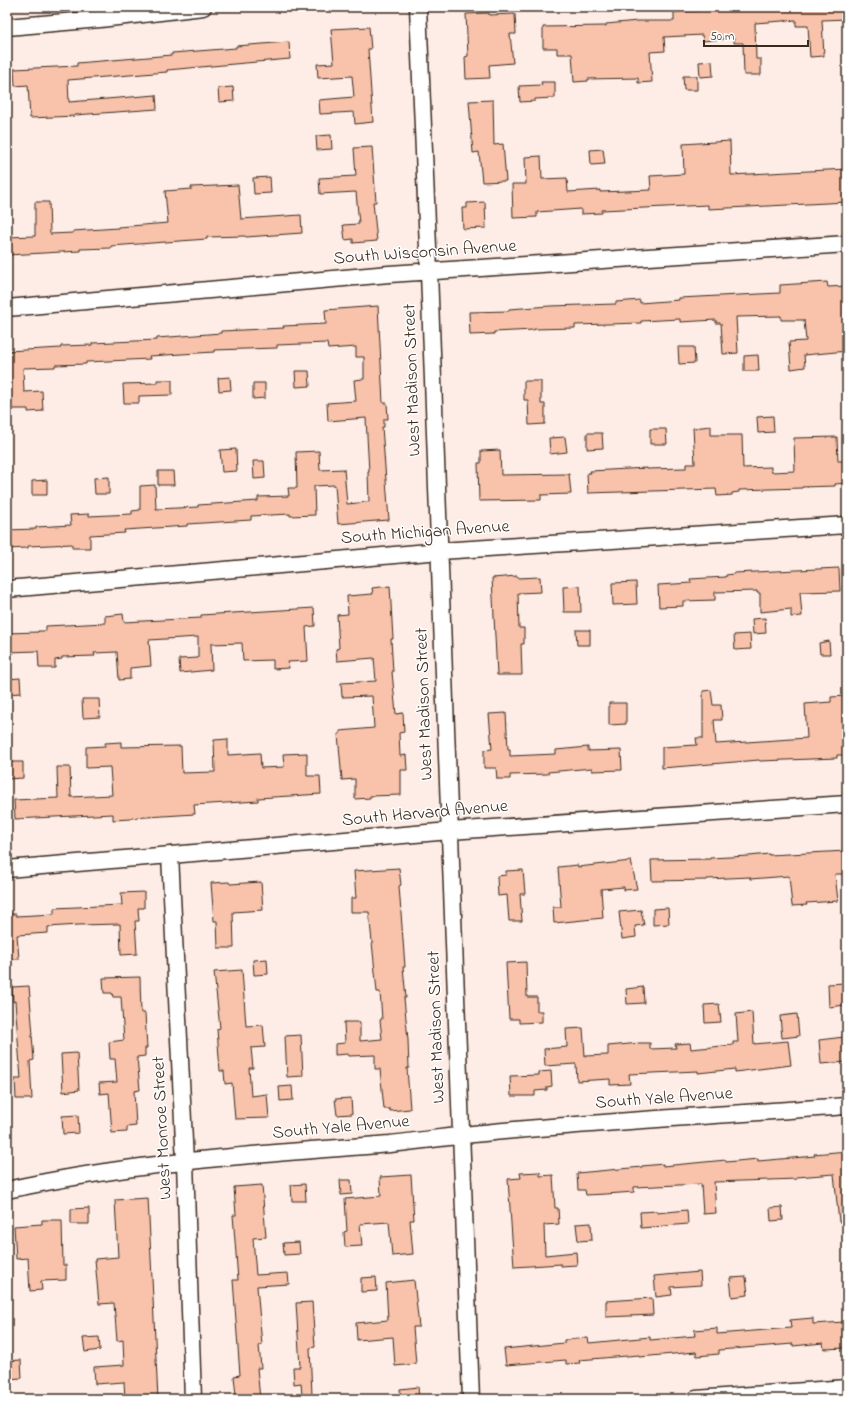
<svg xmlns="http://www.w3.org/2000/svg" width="854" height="1406" font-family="'Indie Flower',sans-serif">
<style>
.building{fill:#f8c2ab;stroke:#3b2a1e}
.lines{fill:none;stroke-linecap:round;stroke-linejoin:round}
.minor-casing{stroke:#3b2a1e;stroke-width:19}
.minor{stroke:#fff;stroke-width:16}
.labels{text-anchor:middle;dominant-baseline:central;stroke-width:3;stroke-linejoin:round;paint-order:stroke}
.street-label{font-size:18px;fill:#3b2a1e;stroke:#fff}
</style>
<rect width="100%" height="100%" fill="#fdede6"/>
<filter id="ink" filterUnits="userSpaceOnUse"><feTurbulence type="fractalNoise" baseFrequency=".025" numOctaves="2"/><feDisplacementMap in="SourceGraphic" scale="8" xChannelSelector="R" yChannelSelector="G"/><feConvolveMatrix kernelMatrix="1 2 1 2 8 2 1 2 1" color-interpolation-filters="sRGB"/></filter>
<g filter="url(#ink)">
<path class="building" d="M711,7H847V19L822,20L824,56L810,57L808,26H796V20L755,23L756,59H761V75H744L743,43H734V38L703,41L702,35L664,37L665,51L650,52L652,82L638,83V78L588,79V81L574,82L572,54H557V48H543V27L606,26V24L638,21H674V12L700,11V8Z
M489,13V15L515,14L516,34H510L513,63L489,65L490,78L466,79L465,57L468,56L466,14Z
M369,27L371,49H368L373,122L355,124L354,112L320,114L319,100L354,97L352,76L318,78L317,64L334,63L331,29Z
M289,42L290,59L167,70V72L68,80L69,102L156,95L157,109L75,115V116L30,118L28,85L15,86L14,69L77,66V63L172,55V53L236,48V46Z
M712,61L713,76L700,77L699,62Z
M683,76H697V90H684Z
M541,82H555V98L535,99V101L520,102L519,86L542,85Z
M233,87L234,101L219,102L218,88Z
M493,100L494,145L503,144L506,181L482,182L479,152L473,153L469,101Z
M331,135L332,149L317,150L316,136Z
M730,141L731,175L847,169V202L708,209V205L602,210V213L581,214V209L537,212V217L513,218L512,184H526L525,157L541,156L542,179L567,178L568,192L600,190V192L651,190L650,176L684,174L683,144Z
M372,147L376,202H373L377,241L353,243V239L345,240L343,225L359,224L356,192L320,194L319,178L356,176L354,148Z
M603,149L605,164L591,165L590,150Z
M270,177L271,193L254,194L253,178Z
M238,185L241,219L301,215L302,233L246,237L245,236L207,237V239L111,246V248L80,249V251L7,255V237L35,236V202H49L50,234L73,233V231L118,228V227L168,223L165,191L192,189L191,187Z
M485,202L486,228L463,229L462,208H467V203Z
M827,282L828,287L847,286V351L804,355L805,367L791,369L789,342L806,341L804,320H781V316L736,317L738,353L723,354L721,323H716V320L680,322V319L641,321V323L575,325V328L534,329V330L494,332V334L470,335L469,312L509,311V309L550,306L616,304V302L640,300V303L679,300V298L780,293V285Z
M378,306L383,403H387L388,419H384V427H382L389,520L338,524L335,485L314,486L315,515L290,516V514L251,516V520L187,524V526L124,530L125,533L90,535V548H72V544L28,546V548L7,549V530L36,529V527L71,525L70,515L89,514V516L132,514V511L140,510V486L155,485L156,509L198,507V505L258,501V497L289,496L288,488H297L296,452L319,451L320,470L344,469L347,504L369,502L368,472H369L366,418L328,421L327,403L356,401L354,380L364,379V357H356V347L328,349L327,343L277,345V348L214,350V352L149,356L150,359L86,362V364L55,365V367L23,368L24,392L42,391L43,411L28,412V409H7V351L61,348V346L92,345V343L157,340V338L221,333V331L284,328L283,326L326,324L325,310Z
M678,347H694L695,363L679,364Z
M758,355L759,371H744V356Z
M295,371H309L310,386L296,387Z
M230,377L231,390L219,391L218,378Z
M157,380H172V395L139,396V403H124L123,384L157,383Z
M524,381H541V404H545V424L529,425L528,400H524Z
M253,383H265V398L253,399Z
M773,416L774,432L758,433L757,417Z
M711,426V435H742L743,468L771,467V472L795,471L794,438L837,437L838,461H847V483L835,484V486L802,487V488L739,490V492L732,493V495L717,496L716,489L588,493L587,473H591L590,471L647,468V469L686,468V464H695L693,428Z
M650,429H666L667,444H650Z
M587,433H602L603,448L587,449Z
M565,437L567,452L550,454L549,438Z
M236,449L237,471L222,472L220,450Z
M500,450L501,475L569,474L571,494L541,495V500L479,501L478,463H481V451Z
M253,461H264L265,478L254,479Z
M158,471H173L174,485H158Z
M109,477V494H95L94,478Z
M47,480V495H32V481Z
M839,568L840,591L800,592L802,616L791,617V609L760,612V593H757V591L715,592V600L683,601V606L659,607L658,585L691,583L690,579L726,577V575L734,574V573Z
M517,576V578L540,577L541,592L518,593L519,628H524V644H521L522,675H497L492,578Z
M636,582L637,604L613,605L612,583Z
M390,586L393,639H391L393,672H392L396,714L403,713L404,732L399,733L400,756L406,755L407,770H401V795L370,796V798L355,799V779L342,780L338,734H340V731L374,728L372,696L342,697L341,683L376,681L374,658L337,661L336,649L339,648L337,615L348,614L347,596L373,594L372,588Z
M580,586L581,612H564L563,587Z
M314,608L315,626L306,627L308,661L288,662L289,668L273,669V660L243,661L242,643L211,644L212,670L180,673L179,659L198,658V637L149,640L151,666L130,668V679L119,680L117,652L94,653L95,656L62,657V659L55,660V668H39L38,651L7,652V633L38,632V631H46V626L105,623V616L123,614L124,622L201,618V615Z
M765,618L766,633L753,634L752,619Z
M576,630H590V645H577Z
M750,634L751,649L735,650L734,635Z
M829,641L830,654H820L819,643Z
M20,678L21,693L7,694V679Z
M711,690L713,705H721L722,720H714L716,744L807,738L805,704L831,702V697L846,696V713H844L846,755H837V758L760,761L759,760L662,768V747L697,745L696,738H703V691Z
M82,699H99L100,717L83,718Z
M609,703H626V724L609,725Z
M506,713L508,749H510V756L556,754V750L588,747V751L621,750L622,770L592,771V768L548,772V774L510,775V779H497L496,768H484V750L492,749L489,714Z
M228,739V755L260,753L261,768L284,767L283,754L307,753V776H320L321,794L258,798V801L194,805L195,814L131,818V819L113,820V814L15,819L14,800L58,798L57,767H70L71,797L112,795L110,767L86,768V747L105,746V743L121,742V747L181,746L182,773L215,772L214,740Z
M7,762H23V778L8,779Z
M847,851V874H835L838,901L806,903L807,905L792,906L789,876L750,879V877L707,879V880L652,881L651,860L710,859V858L749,856L769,854V855Z
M631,861L637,889L624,890V887L601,889L603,918L554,923L553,907H561L558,867L578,865V867Z
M399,868L401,885L399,886L405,967H403L406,998H404L408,1040L409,1068H407L410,1109L390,1111V1109H384L380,1069H375V1055L349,1056L348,1054L335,1055V1044L345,1043L344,1022H360V1041L382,1039L380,1020L382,1019L380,992H377L369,912H351V898H356L354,871Z
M523,870L525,894H520L522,921H509L507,895L498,896L497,876L506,875V871Z
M229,882L230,884L261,882L263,910L233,912L234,948H218L217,921H214L211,883Z
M144,892V908H138L139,921H135L137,954L121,955L120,924L78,925L48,927V933L17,935L19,959H7V914H16V916L54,914V908L122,905L121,893Z
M668,908L669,924L653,925V909Z
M641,910L644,925L635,926L636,937L622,939L619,912Z
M267,959L268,974L254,975L253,960Z
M526,962L527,997H537V1011H542V1022L519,1023V1019H509L506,963Z
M242,970L246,1026L263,1025L265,1047L251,1048L253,1068H249L251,1096L267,1094L269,1118L235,1119L232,1083L225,1084L224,1071H220L217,1029L220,1028L214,972Z
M140,977L141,1013H145L147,1048H145V1056L137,1057L140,1090L134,1091L136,1126L127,1127V1132L112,1133L109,1093L100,1094L99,1083L117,1082L115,1059H110L109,1042L124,1040L121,997H113L112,993H104L103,978Z
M845,983L846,1005L829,1007L828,984Z
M29,986L33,1035H32L34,1060L30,1061L32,1099H16L15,1079H21L15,1001L13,1002L12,987Z
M643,987L644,1003L627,1004L626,989Z
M719,1004L721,1022L705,1023L704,1005Z
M752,1012L754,1044L788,1041L791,1065L735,1072V1069L698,1073V1071L629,1074L630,1084L610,1085V1079L577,1081L576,1064L545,1066L544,1049L567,1047L566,1029L583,1028L585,1056L608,1055V1046L640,1043H650V1049L676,1048L675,1044L690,1043L691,1049L733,1045V1042H738L736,1014Z
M797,1014L799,1036L782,1038L780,1016Z
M301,1035L303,1076L287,1077L285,1036Z
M844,1037L847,1062L821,1064L819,1040Z
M77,1053L79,1090L63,1092L61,1054Z
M551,1071L552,1086L547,1087V1090L535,1091V1096H511L510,1076L539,1075V1072Z
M292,1086L293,1100L280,1101L279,1087Z
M351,1098L352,1114L337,1115L335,1099Z
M78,1115L79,1133L63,1134L62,1116Z
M847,1151V1222H839L834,1174L797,1177V1179L714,1182L716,1213L703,1214L701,1184L634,1187V1192L606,1194L586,1195L585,1190H578L577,1173L642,1167V1166L663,1164V1166L726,1160V1162L758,1159V1161L815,1156L814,1154Z
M540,1172V1176L553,1175L555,1208H558L559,1224L544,1225L545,1255L576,1252L577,1265L561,1266V1264L514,1267L508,1179L521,1178L520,1173Z
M411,1175L414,1220H410L413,1254L392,1256L389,1222L360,1224L362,1246L345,1247L344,1232L347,1231L345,1199L381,1196L380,1177Z
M340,1180H351L352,1194L341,1195Z
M305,1184L306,1201H292L291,1185Z
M262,1185L266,1237L253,1238L256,1275L288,1273L289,1284L257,1286L262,1345H259L261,1368H257L260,1399H239L238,1396H236L234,1376L240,1375L233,1280H238L233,1215H236L234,1187Z
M148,1198L158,1399H125L124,1382L95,1384L94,1367L124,1365L123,1340L117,1341L114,1303L99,1304L95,1259L118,1257L115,1200Z
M782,1207L783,1220L771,1221L770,1208Z
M89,1208V1224H71V1209Z
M687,1210L688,1224L641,1228L640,1212L657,1211V1213Z
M42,1220H62L63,1265H66V1280L41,1281L42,1290L30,1291L28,1258L16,1259L14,1226L42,1224Z
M591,1223L592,1240L578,1241L576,1224Z
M299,1242L300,1254L284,1255L283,1243Z
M700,1272L701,1285L671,1287L672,1295L656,1297L654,1276Z
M376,1277L377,1291L361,1292V1278Z
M746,1277L748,1295L732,1297L730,1278Z
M414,1280L419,1327H413L416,1364L395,1366L393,1337L357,1340L356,1323L388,1320L386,1283Z
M652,1298L653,1315L606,1317V1301Z
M312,1302L315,1347L310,1348L312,1395L302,1396L301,1383L294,1384L293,1367H300L296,1303Z
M813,1318V1324L844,1322L846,1348L824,1349L823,1343L793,1346V1344L719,1350V1354L697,1356L696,1352L639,1357V1355L579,1360L580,1363L566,1364V1360L506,1365L504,1349L564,1343V1340L588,1338L589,1343L650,1337V1340L695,1336L694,1330L717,1328V1334L791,1328L790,1320Z
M99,1337L100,1350L85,1352L83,1338Z
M21,1360L22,1378L7,1379V1361Z
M418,1387L419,1399H401L400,1389Z"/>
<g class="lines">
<defs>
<path id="minor" d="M418,7L429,272L471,1399
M7,27L100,19L203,7
M7,308L389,274L847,244
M7,589L440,551L847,525
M170,855L185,1162L193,1399
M7,869L450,831L847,804
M7,1190C133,1162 262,1154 390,1144C428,1140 466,1134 504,1131C618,1121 733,1114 847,1106
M696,1399L847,1388"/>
</defs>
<use href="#minor" class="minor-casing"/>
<use href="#minor" class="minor"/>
</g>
</g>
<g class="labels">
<g class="street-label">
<text transform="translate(425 253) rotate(-4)">South Wisconsin Avenue</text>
<text transform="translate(413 380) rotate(-92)">West Madison Street</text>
<text transform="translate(425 533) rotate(-4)">South Michigan Avenue</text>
<text transform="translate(425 704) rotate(-92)">West Madison Street</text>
<text transform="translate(425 814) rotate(-5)">South Harvard Avenue</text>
<text transform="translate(437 1027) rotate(-92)">West Madison Street</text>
<text transform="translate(664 1099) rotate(-4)">South Yale Avenue</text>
<text transform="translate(163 1128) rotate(-93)">West Monroe Street</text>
<text transform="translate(341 1128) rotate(-5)">South Yale Avenue</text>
</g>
</g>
<rect width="854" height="1406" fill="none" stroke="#fff" stroke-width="24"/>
<rect x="12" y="12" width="830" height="1382" fill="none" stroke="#3b2a1e" stroke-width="1.5" filter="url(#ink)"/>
<path d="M704 40v6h104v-6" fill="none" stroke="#3b2a1e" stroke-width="2"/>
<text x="710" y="40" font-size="12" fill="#3b2a1e" stroke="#ffffff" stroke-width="3" paint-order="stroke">50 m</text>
</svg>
